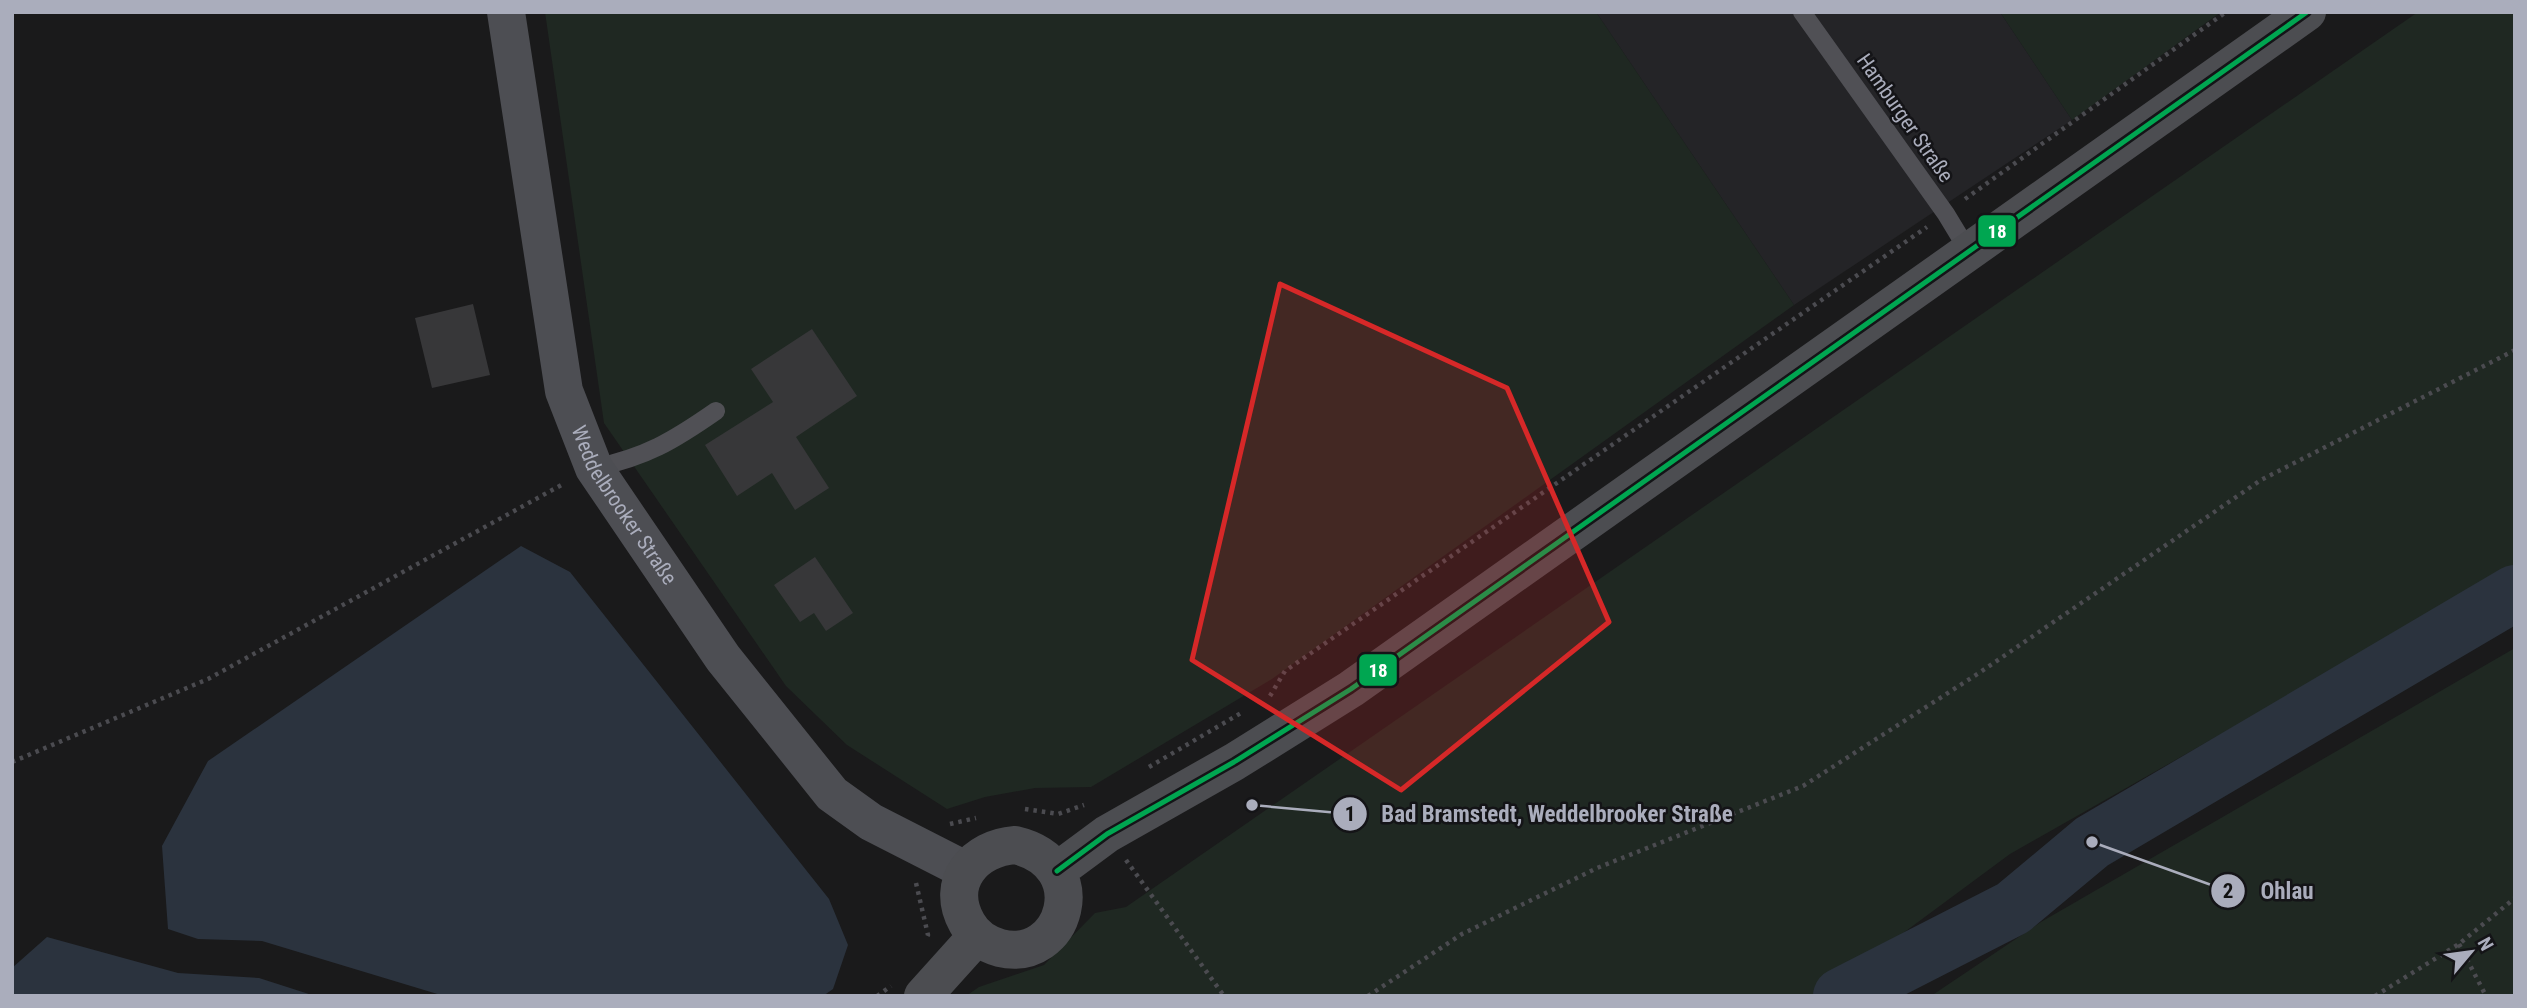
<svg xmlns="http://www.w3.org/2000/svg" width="2527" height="1008" font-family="'Roboto Condensed',sans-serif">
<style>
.built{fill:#242427}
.green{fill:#1f2822}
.water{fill:#2b333e}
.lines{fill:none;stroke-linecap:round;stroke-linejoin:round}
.river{stroke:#2b333e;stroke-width:56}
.building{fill:#373739}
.path{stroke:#4b4b50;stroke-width:4.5;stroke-dasharray:3.5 5;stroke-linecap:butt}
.lane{stroke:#505055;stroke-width:18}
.secondary{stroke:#4d4e53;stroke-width:38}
.primary{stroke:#4c4d51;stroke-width:38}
.bus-1-casing{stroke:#141417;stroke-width:10}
.bus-1{stroke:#00a651;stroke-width:5}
.marked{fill:#d62828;fill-opacity:0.2;stroke:#d62828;stroke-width:5;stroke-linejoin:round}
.labels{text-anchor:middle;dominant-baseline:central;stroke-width:5;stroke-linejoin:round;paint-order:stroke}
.street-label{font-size:21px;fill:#aaadbc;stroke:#141417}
.leader{fill:none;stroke:#aaadbc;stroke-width:2.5}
.callout-dot{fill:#aaadbc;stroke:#141417;stroke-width:2.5}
.mark-label{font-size:21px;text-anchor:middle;font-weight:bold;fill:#111}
.callout-label{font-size:23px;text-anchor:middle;font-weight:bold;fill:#aaadbc;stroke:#141417;stroke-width:5;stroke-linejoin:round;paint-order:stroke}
.line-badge{stroke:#141417;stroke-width:2.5}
.badge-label{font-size:19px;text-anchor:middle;font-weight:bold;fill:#fff}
</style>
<rect width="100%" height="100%" fill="#1a1a1b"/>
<path class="built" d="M1596,12H2000L2072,120L1794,305Z"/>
<path class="green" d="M545,12H1596L1794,305L1272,679L1091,787L1035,788L985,797L947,809L847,745L786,686L604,423Z
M2000,12H2221L2072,120Z
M2418,12H2515V567L2010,854L1818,996H966L979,987L1044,965L1095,913L1126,907Z
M2515,648V996H1931L2041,922Z"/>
<path class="water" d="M521,546L570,572L829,899L848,945L833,989L823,996H444L262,941L198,939L168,929L162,846L208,761Z
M47,937L178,973L259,978L315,996H12V968Z"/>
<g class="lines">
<path class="river" d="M1841,996L2013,908L2092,842L2515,593"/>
</g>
<path class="building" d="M473,304L490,375L432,388L415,318Z
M812,329L857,396L796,437L829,488L795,510L772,473L737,496L705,445L773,402L751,369Z
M815,557L853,613L826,631L814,613L800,622L774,585Z"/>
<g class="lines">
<path class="path" d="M1965,199L2226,12
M1270,696L1285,671L1927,227
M12,762L208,679L565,483
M1149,767L1241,713
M1025,809L1058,814L1084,805
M950,824L976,818
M1126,860L1224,996
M916,883L928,935L926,939
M2459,944L2486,996
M877,996L891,986
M1368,996L1462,934L1597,868L1803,786L1979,673L2261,480L2515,350
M2375,996L2459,944L2515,898"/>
<path class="lane" d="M1802,12L1946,214L1969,252
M594,468C646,457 673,441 716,411"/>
<path class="secondary" id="s1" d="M506,12L564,391L594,468L723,658L832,794L871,822L965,870"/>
<path class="primary" d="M1015,845C1096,864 1065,964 1000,948C986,944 974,936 967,923C944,882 975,848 1015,845Z
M1057,871L1107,834L1234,762L1351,689L2307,12
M923,996L977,936"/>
<defs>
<path id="bus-1" d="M1057,871L1107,834L1234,762L1351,689L2307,12"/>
</defs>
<use href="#bus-1" class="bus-1-casing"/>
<use href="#bus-1" class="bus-1"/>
</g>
<path class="marked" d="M1280,284L1507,388L1609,622L1401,790L1192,660Z"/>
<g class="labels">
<g class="street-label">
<text transform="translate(1905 118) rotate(55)">Hamburger Straße</text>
<text stroke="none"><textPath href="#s1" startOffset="513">Weddelbrooker Straße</textPath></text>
</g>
</g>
<path class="leader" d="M1252 805L1350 814M2092 842L2228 891"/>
<g class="callout-dot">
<circle cx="1252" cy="805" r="7"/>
<circle cx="2092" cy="842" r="7"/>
<circle cx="1350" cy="814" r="18"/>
<circle cx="2228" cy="891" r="18"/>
</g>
<g class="mark-label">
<text x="1350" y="821">1</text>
<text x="2228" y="898">2</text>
</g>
<g class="callout-label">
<text x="1557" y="822">Bad Bramstedt, Weddelbrooker Straße</text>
<text x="2287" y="899">Ohlau</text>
</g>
<g class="line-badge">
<rect x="1977" y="214" width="40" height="34" rx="7" fill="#00a651"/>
<rect x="1358" y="653" width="40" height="34" rx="7" fill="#00a651"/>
</g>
<g class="badge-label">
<text x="1997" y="238">18</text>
<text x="1378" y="677">18</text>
</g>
<rect width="2527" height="1008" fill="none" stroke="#aaadbc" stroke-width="28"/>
<g transform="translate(2471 952) rotate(61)" stroke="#141417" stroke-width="5" paint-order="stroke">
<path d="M0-5L12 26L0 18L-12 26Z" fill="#aaadbc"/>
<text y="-10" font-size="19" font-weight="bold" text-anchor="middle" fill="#aaadbc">N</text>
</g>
</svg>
